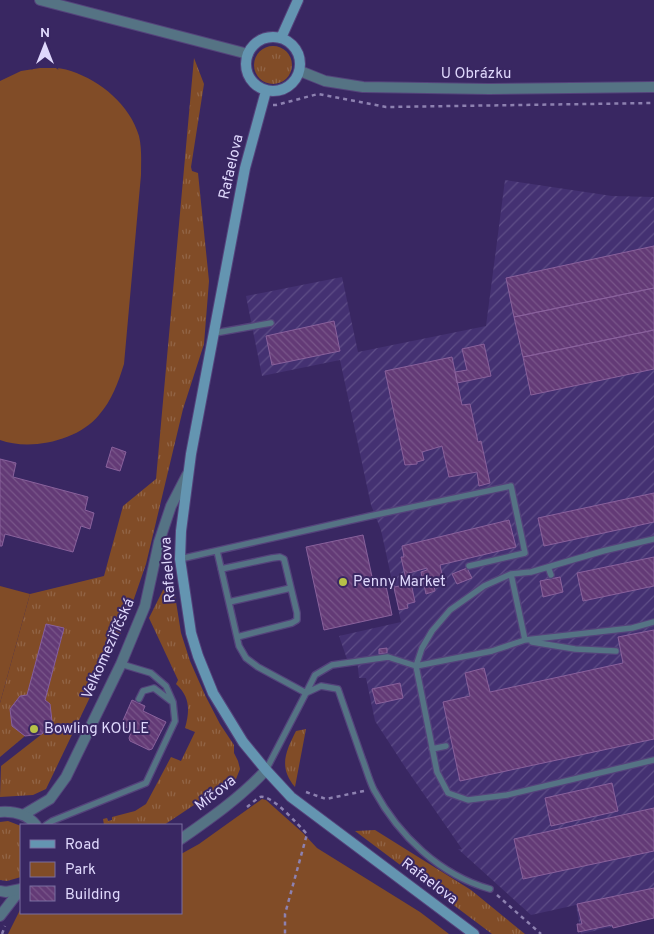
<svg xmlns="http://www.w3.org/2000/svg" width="654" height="934" font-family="Overpass,sans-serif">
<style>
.industrial{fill:url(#industrial-furrows)}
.grass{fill:url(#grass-tufts)}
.park{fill:#814c27}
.building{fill:url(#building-back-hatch);stroke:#89619c}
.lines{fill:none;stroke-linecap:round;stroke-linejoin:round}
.service-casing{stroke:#54437b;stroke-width:8}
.minor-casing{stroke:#54437b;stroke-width:12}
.tertiary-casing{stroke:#54437b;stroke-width:12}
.secondary-casing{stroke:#54437b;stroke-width:12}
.path{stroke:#8d81b0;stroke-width:2.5;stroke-dasharray:4 4;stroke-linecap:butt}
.service{stroke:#557384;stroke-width:5.5}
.minor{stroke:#557384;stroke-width:10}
.tertiary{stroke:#557384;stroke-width:10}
.secondary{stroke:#6495b1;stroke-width:10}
.poi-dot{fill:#b6c148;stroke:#392762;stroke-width:2}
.labels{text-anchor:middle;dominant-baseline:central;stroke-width:4;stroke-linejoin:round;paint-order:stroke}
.street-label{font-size:15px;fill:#dfd8fc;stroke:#392762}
.poi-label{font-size:15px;fill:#dfd8fc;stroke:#392762;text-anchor:start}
</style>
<defs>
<pattern id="industrial-furrows" width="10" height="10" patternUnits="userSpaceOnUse" patternTransform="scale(1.25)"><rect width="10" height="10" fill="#443172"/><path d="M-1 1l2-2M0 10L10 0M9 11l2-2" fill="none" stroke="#5f4e87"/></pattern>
<pattern id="grass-tufts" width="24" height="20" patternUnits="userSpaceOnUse" patternTransform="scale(1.25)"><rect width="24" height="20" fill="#814c27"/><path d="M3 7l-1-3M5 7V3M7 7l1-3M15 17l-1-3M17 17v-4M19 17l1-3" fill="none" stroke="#926547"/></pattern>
<pattern id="building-back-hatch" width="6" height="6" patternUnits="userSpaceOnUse" patternTransform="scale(1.25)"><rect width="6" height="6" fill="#633a76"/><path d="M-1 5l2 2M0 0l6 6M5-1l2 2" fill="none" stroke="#79568a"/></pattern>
</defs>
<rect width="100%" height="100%" fill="#392762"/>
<path class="industrial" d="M505,180L612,196L654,197V908L615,926L581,934L576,905L531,915L458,849H462L407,770L375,721L366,678H359L357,659H347L339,636L401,622L381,530L371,505L340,360L262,376L246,296L342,277L358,352L486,326Z"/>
<path class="grass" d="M254 65a19 19 0 1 1 38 0a19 19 0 1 1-38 0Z
M194,58L204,84L191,167L192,171L198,173L209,281L204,344L183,409L146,564L126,622L46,789L33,795L0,797L1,766L42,734L52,721L50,704L45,700L64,629L46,624L27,695L20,696L10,709L12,726L25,736L0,757V703L30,594L104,576L123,506L156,479Z
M173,583L181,633L190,661L205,695L220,724L234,745V753L238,761L240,769L236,779L230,786L194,805L164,825H104L103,819L107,818L108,821L112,820V817L135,811L146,804L171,757L181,761L195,732L185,728C190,710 190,697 176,684L178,680L149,618L163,590Z
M306,729L295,787C278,767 286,751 296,731Z
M8,821L21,826V877L7,881L0,880V822Z
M375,830L471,890L525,934H492L355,831Z"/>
<path class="park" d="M40,68C50,68 61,67 71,71C101,81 130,105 139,136C142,149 141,162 141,175L124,364C118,383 112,400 99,415C78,441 30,451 0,440V81L21,71Z
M0,586L30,594L0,703Z
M262,799L266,800L303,833L317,848L420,912L449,934H8L21,908V913H181V854L199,844Z"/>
<path class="building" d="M654,246V288L514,317L506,278Z
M654,288V330L523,357L514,317Z
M334,321L340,351L272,365L266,336Z
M654,330V369L531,395L523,357Z
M484,344L491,376L457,383L455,372L467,370L462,349Z
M452,357L462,405L470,404L478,442L481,441L490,483L479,486L477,472L449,477L442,446L422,452L424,460L417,462V464L405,465L385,371Z
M112,447L126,452L120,471L106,467Z
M0,459L16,463L13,477L88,497L85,510L94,513L90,529L81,526L73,552L5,534L2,546H0Z
M654,493V522L544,546L538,518Z
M509,520L516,547L440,565L444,583L434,586L435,591L426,594L421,572L427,570V568L409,573L415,602L407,604L408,608L399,610L392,579L395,587L407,584L401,557H404L402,546Z
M363,535L374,586L385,584V581L392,615L324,630L306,547Z
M654,557V586L583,601L577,573Z
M467,568L472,578L457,584L452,574Z
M560,577L563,592L543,597L540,581Z
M46,624L64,628L45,700L50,704L52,721L42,734L25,736L12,726L10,709L20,696L27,695Z
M654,630V739L460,781L443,702L470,696L465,673L484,668L490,692L623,663L618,637Z
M387,648V653L379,654V649Z
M400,683L403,698L376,704L372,689Z
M132,700L145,706L143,711L166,722L152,749L149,750L130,741L129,738L132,730L121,725Z
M612,783L618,811L551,826L545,798Z
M654,808V851L523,879L514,839Z
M654,888V918L613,928L612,925L578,932L577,924H582L577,904Z"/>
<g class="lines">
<defs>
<path id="service" d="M215,333L271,323
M654,539L603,551L531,572L511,574L484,586L450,610L432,631L422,648L416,666L437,772L448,793L468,800L507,795L654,760
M217,551L239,646L246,658L258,667L306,693L315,675L332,665L388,657L416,666L492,651L525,640L511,574
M180,559L370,516L511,486L525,553L469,566
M548,567L551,575
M221,569L272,558L280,557L284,559L297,613V620L292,623L237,637
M229,602L291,588
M525,640L632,628L654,622
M532,642L575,649L616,651
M139,699L143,691L154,688L171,701
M432,749L446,746
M266,770L306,693L321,686L338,689C346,712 354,735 362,758C366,768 369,780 374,790C399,836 440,875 490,889
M46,825L52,821L146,783L175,721L173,702L166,686L151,673L121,664"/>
<path id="minor" d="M40,0L248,54
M300,71L325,81L363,87L489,89L654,87
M23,815L50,799L66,777L121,664L145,606L159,542L171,506L187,475
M0,916L20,890"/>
<path id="tertiary" d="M0,812C14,811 27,814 36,825
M181,839C211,818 241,797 266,770
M0,891L6,892L21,889"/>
<path id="secondary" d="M246 64a27 27 0 1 1 54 0a27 27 0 1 1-54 0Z
M281,38L298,0
M266,91L245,168L191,454L181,531L180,559L191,633L198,656L213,693L243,742L266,770L291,797L474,934"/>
</defs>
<use href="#service" class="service-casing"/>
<use href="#minor" class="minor-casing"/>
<use href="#tertiary" class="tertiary-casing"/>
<use href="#secondary" class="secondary-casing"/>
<path class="path" d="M273,105H276L318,94L386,107L654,103
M306,792L326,799L364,791
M247,807C251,804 256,799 260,797C272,794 299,826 307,834L285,914V934
M497,895L541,934
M2,934L5,926"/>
<use href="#service" class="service"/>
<use href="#minor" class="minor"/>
<use href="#tertiary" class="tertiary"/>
<use href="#secondary" class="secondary"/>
</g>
<g class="poi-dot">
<circle cx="343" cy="582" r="5"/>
<circle cx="34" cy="729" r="5"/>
</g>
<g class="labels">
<g class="street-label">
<text x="476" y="74">U Obrázku</text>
<text transform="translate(232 167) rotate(-77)">Rafaelova</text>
<text transform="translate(169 570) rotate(-94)">Rafaelova</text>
<text transform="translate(109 649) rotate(-66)">Velkomeziříčská</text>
<text transform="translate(216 794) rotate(-38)">Míčova</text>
<text transform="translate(429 882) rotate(37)">Rafaelova</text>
</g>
<g class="poi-label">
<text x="353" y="582">Penny Market</text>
<text x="44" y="729">Bowling KOULE</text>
</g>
</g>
<rect x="20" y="824" width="162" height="90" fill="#392762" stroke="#7b6ea0"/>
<rect x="30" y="840" width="25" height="8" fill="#6495b1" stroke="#7b6ea0"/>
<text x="65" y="849" font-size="15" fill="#dfd8fc">Road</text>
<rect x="30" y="862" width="25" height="15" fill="#814c27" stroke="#7b6ea0"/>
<text x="65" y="874" font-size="15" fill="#dfd8fc">Park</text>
<rect x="30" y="886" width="25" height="15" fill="url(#building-back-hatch)" stroke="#7b6ea0"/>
<text x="65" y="899" font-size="15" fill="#dfd8fc">Building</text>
<g transform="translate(45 45)" stroke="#392762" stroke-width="4" paint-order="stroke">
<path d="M0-4L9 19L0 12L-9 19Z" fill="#dfd8fc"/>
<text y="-8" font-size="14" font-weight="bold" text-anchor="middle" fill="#dfd8fc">N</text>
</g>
</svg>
